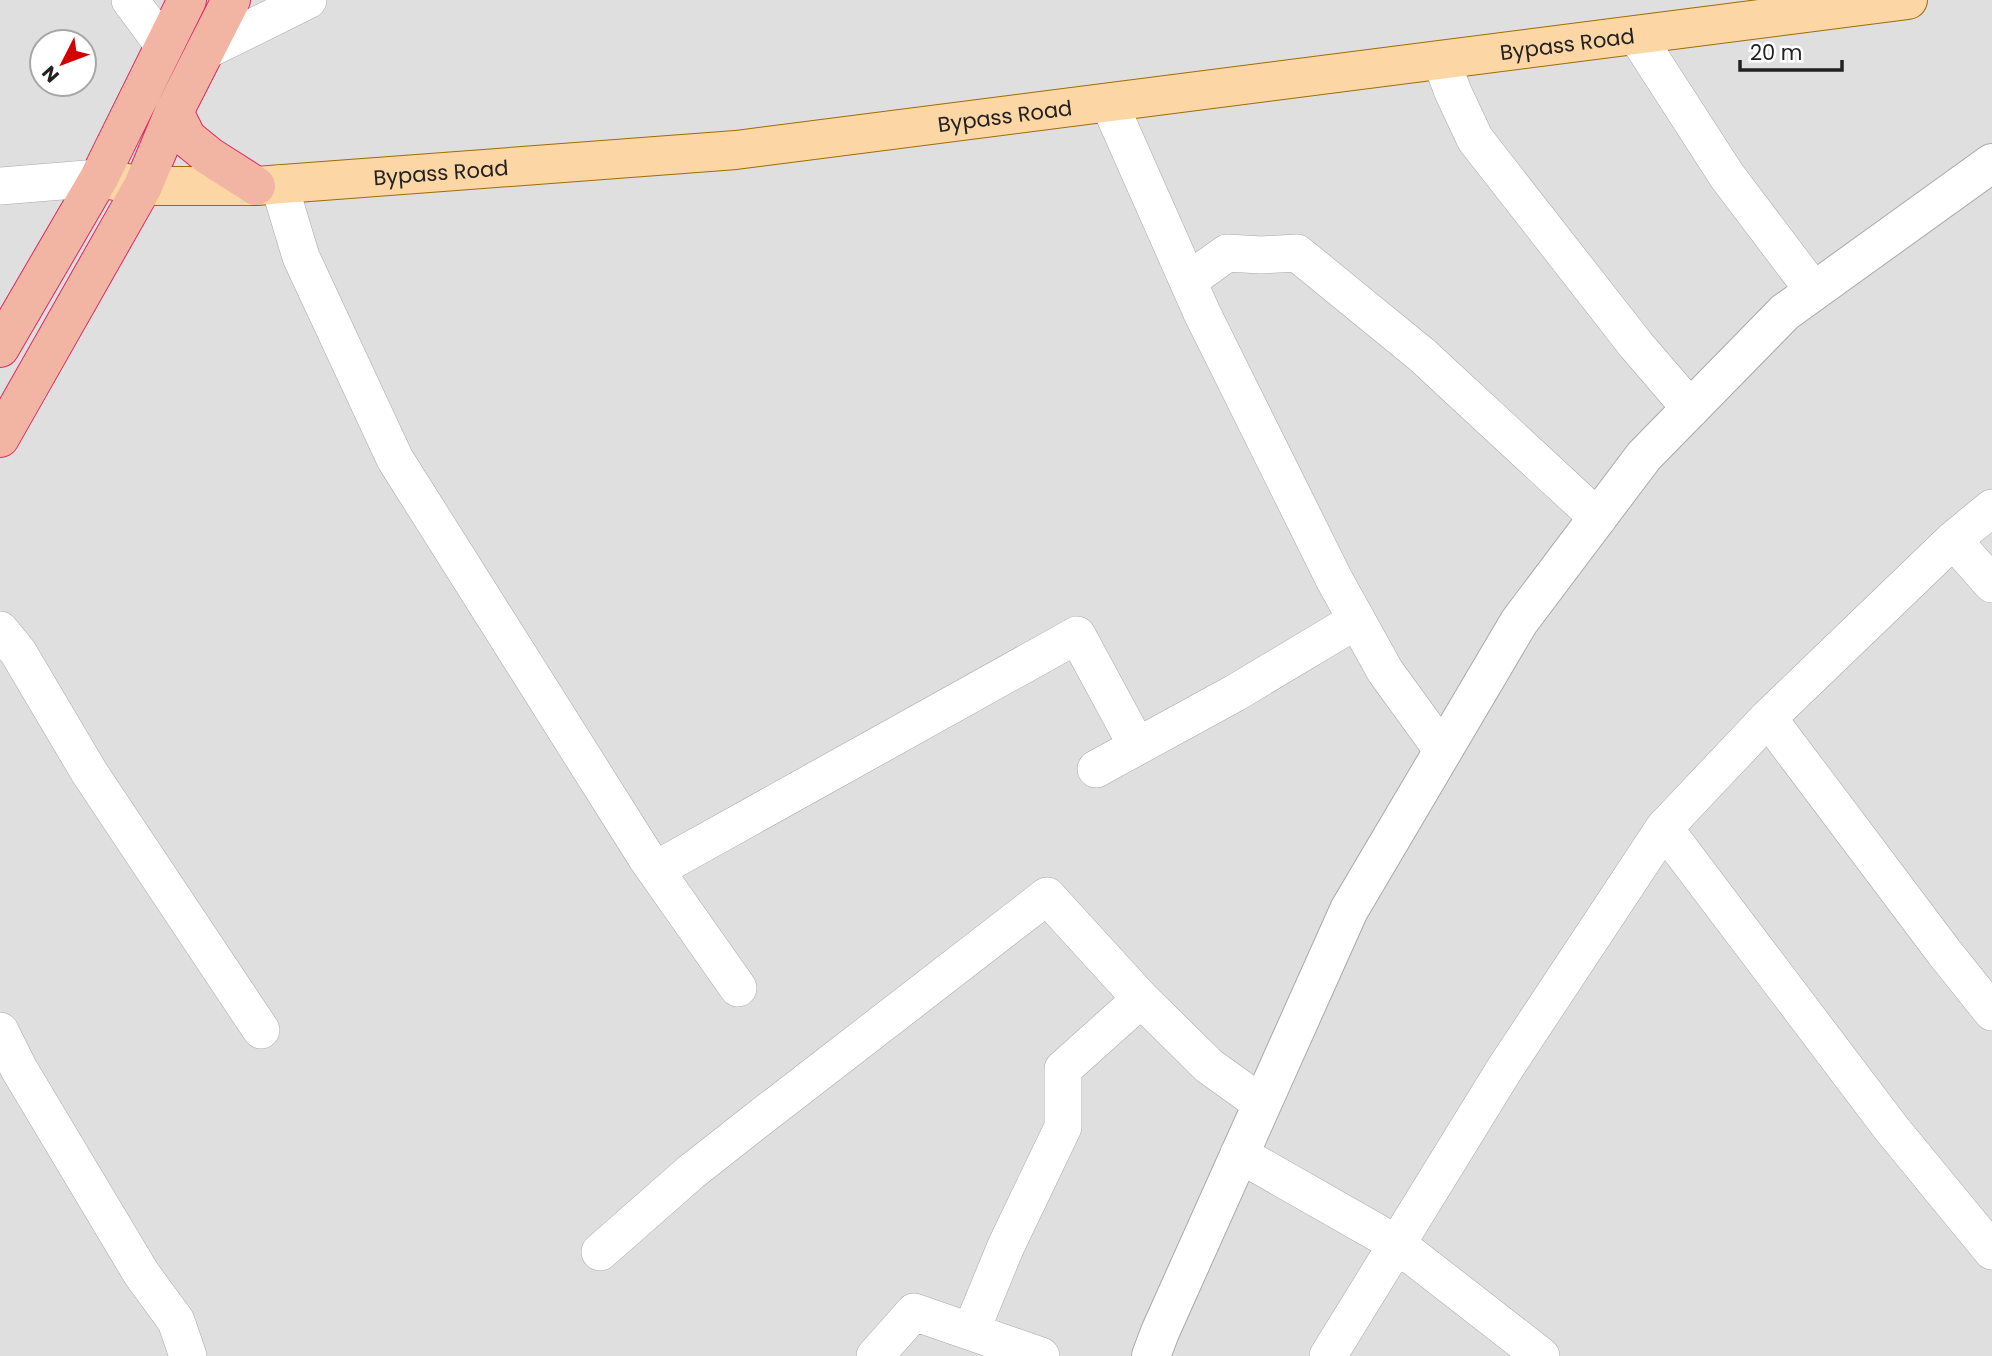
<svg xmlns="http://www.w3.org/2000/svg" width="1992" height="1356" font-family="Poppins,sans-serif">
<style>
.residential{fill:#e0dfdf;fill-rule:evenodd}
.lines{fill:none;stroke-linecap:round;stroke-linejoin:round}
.minor-casing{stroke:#a9a9a9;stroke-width:38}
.tertiary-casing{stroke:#a9a9a9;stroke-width:40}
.primary-casing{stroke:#a06b00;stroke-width:40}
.trunk-casing{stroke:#dc2a67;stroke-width:40}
.minor{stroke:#fff;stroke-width:37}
.tertiary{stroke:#fff;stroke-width:38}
.primary{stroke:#fcd6a4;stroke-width:38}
.trunk{stroke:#f2b4a3;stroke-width:38}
.labels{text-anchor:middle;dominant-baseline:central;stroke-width:5;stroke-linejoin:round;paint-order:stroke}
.street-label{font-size:21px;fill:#222;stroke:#fff}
</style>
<rect width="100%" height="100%" fill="#f2efe9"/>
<path class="residential" d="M0,0H1992V1356H0ZM42,42H84V84H42Z"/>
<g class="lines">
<defs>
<path id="minor" d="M130,0L164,46
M1636,35L1727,176L1814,291
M205,51L308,0
M1441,60L1453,92L1475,139L1636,345L1691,409
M1109,103L1202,313L1334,579L1385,671L1443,751
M279,184L301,257L395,459L646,857L738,988
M0,186L99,178
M1188,281L1227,253L1261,255L1297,253L1422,355L1598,518
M1953,540L1992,584
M0,630L18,652L89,772L261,1030
M1768,718L1944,952L1992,1012
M1096,769L1235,693L1357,620
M1664,828L1891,1128L1992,1251
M655,870L1077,635L1137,746
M0,1031L19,1069L141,1273L176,1321L188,1356
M1239,1154L1397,1244L1541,1356
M600,1252L691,1172L752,1124L1047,896L1141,999
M971,1331L1006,1246L1063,1127V1069L1141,999L1209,1066L1262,1104
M875,1356L914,1312L1041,1356
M1328,1356L1504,1070L1664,828L1768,718L1953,540L1992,508"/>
<path id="tertiary" d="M1151,1356L1160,1332L1349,910L1519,622L1644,456L1785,312L1992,163"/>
<g id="primary">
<path id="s1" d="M99,178L143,186H256L736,150L1908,0"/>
</g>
<path id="trunk" d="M174,112L187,138L209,156L256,186
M0,348L99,178L187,0
M0,438L143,186L174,112L231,0"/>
</defs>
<use href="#minor" class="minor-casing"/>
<use href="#tertiary" class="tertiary-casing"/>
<use href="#primary" class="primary-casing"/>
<use href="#trunk" class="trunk-casing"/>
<use href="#minor" class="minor"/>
<use href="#tertiary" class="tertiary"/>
<use href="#primary" class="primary"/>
<use href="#trunk" class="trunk"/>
</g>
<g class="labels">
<g class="street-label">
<text stroke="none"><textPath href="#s1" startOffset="1477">Bypass Road</textPath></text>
<text stroke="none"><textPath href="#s1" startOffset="910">Bypass Road</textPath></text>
<text stroke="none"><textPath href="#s1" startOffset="343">Bypass Road</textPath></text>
</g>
</g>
<g transform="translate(63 63) rotate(228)"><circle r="33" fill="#ffffff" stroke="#a7a7a7" stroke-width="2"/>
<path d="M0-5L12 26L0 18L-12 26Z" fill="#d40000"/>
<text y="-10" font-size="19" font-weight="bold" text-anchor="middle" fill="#222222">N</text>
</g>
<path d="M1740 60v10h102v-10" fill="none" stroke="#222222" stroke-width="3.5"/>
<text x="1750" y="60" font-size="21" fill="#222222" stroke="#ffffff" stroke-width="5" paint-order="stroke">20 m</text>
</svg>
